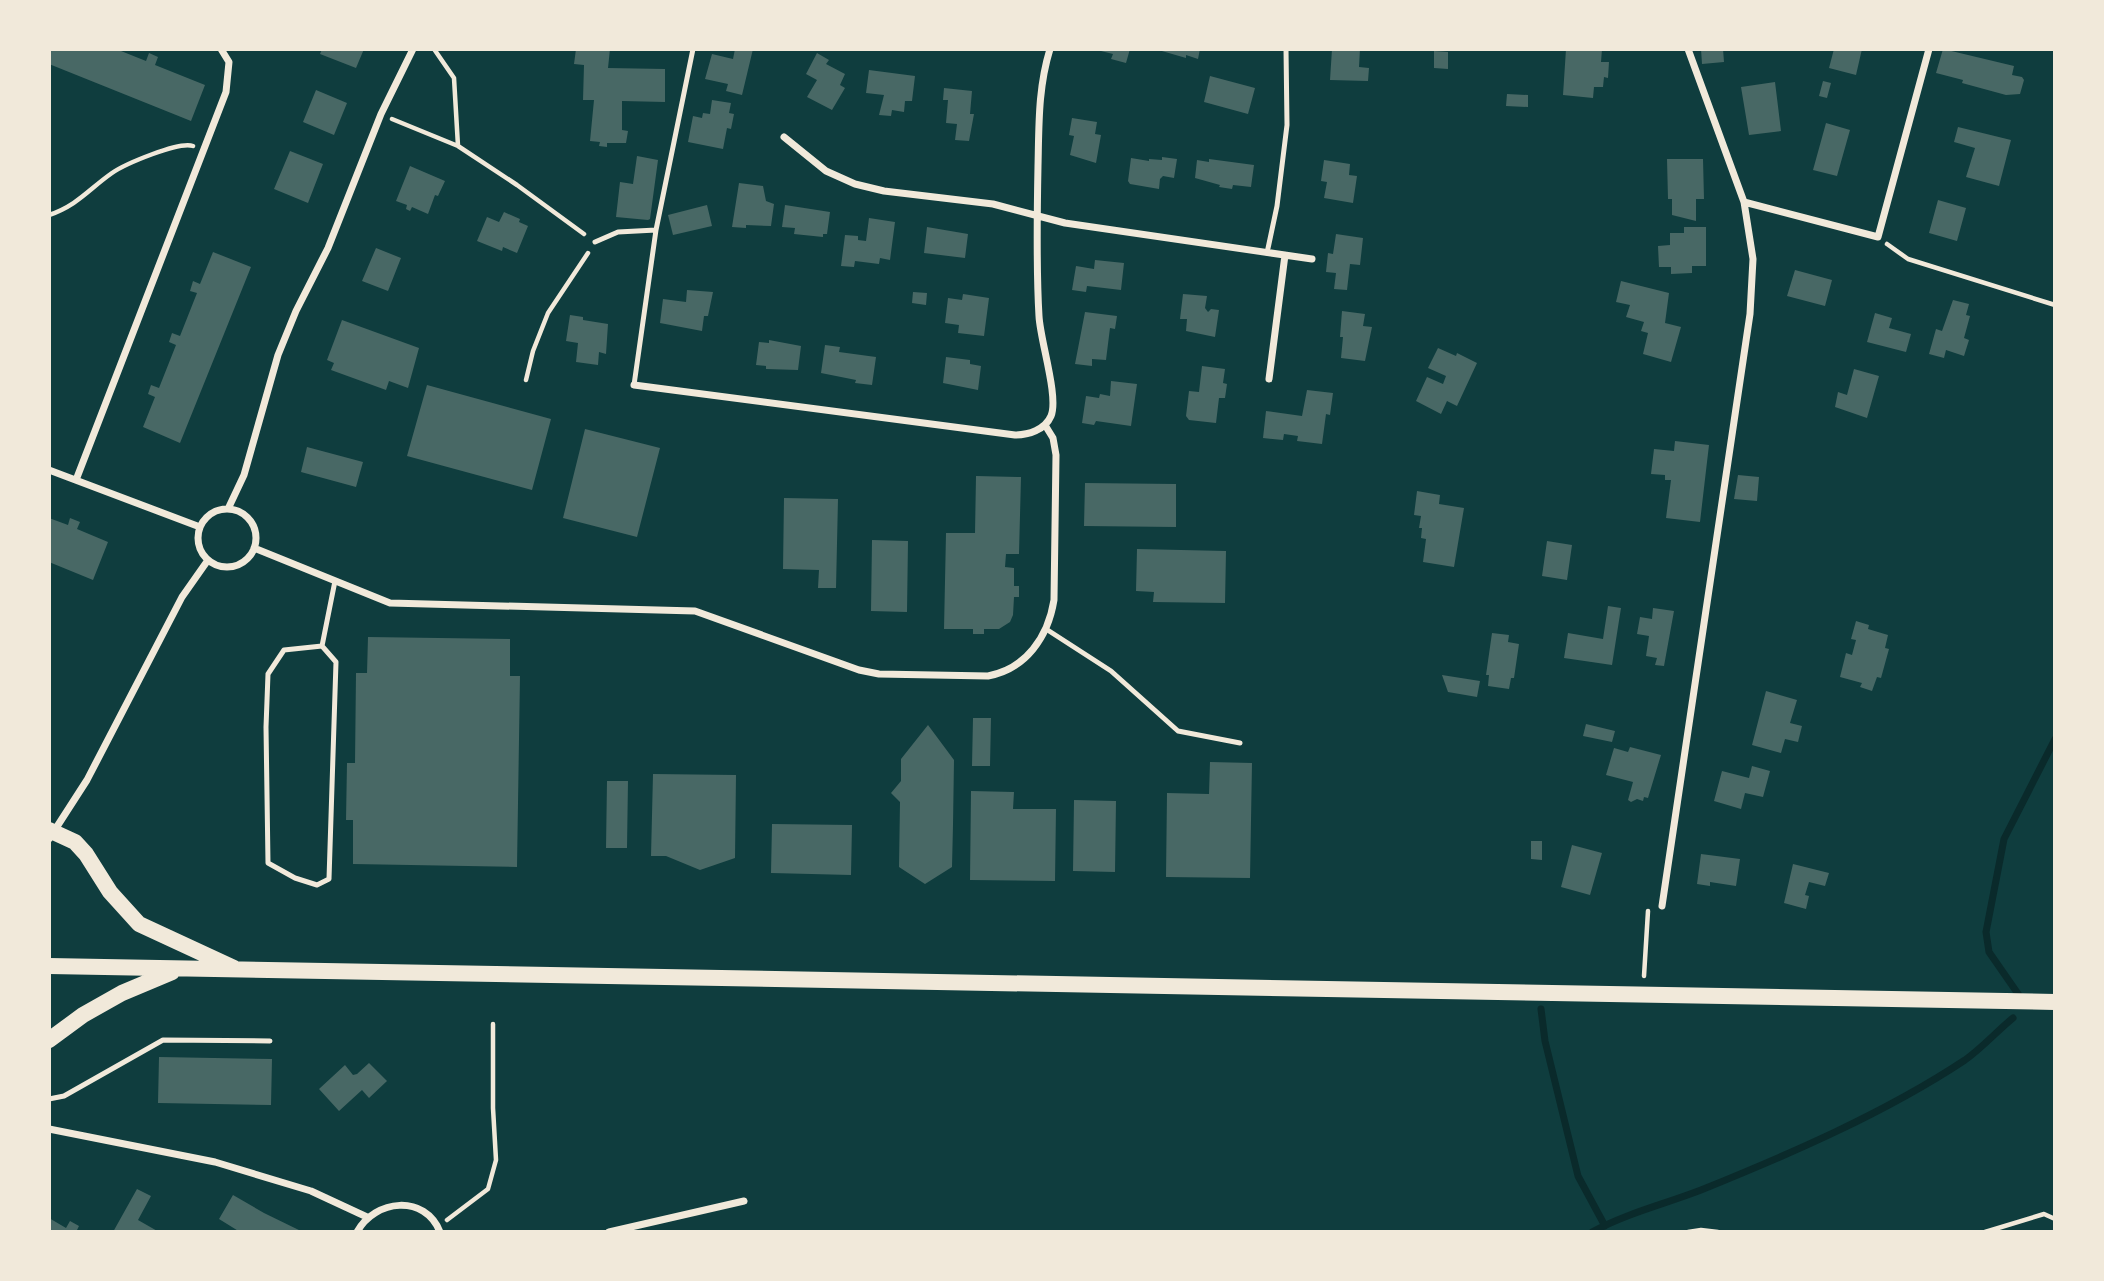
<svg xmlns="http://www.w3.org/2000/svg" width="2104" height="1281" font-family="'Roboto Serif',serif">
<style>
.lines{fill:none;stroke-linecap:round;stroke-linejoin:round}
.stream{stroke:#0a2a2b;stroke-width:7}
.building{fill:#486865}
.path{stroke:#f1e9da;stroke-width:4.5}
.service{stroke:#f1e9da;stroke-width:5}
.minor{stroke:#f1e9da;stroke-width:7}
.primary{stroke:#f1e9da;stroke-width:16}
</style>
<rect width="100%" height="100%" fill="#0f3d3e"/>
<g class="lines">
<path class="stream" d="M2023,1001L1989,952L1986,932L2004,839L2055,739
M1541,1009L1545,1041L1578,1176L1605,1226
M1592,1232C1627,1213 1665,1204 1701,1190C1790,1154 1885,1113 1965,1060C1982,1048 1997,1031 2013,1018"/>
</g>
<path class="building" d="M49,49H116L146,61L149,53L158,57L155,65L205,85L191,121L49,64Z
M322,49H364L356,68L320,54Z
M576,49H610L608,68L665,69V102L622,101V130L628,131L626,143H607V147L599,146L600,142L590,141L594,100H583L584,65L574,64Z
M735,49H753L742,95L726,91L728,84L705,79L712,54L733,59Z
M1130,49L1126,63L1111,59L1113,54L1097,50Z
M1155,49H1200L1198,59L1186,55V58Z
M1332,49H1360L1359,67L1369,68L1368,81L1330,80Z
M1566,49H1602L1601,62H1609L1608,78L1604,77L1603,87H1594L1593,98L1563,95Z
M1701,49H1723L1724,62L1702,64Z
M1834,49H1862L1856,75L1829,68Z
M1943,49L2014,66L2012,75L2022,77L2024,80L2020,94L2006,95L1962,83L1963,80L1936,73Z
M1434,51L1448,52V69L1434,68Z
M817,53L829,60L826,64L845,74L840,85L845,88L832,110L807,97L817,80L806,74Z
M869,70L915,76L912,101H905L904,112L892,110L891,116L879,115L884,95L866,93Z
M1210,76L1255,88L1248,114L1204,102Z
M1823,81L1831,83L1827,98L1819,96Z
M1775,82L1781,131L1749,135L1741,87Z
M944,88L972,91L970,114H974L969,141L955,140L957,124L946,123L948,100H943Z
M316,90L347,103L334,135L303,122Z
M1507,94L1528,95V107L1506,106Z
M712,100L731,103L729,113L734,114L731,129L727,128L723,149L688,142L693,116L702,118L703,113L710,114Z
M1072,118L1097,122L1095,134L1101,135L1096,163L1070,155L1074,136L1069,135Z
M1826,123L1850,130L1837,176L1813,170Z
M1958,127L2011,140L1999,186L1966,177L1975,148L1954,142Z
M290,151L323,164L308,203L274,189Z
M637,156L658,160L650,219L648,220L616,217L620,182L633,184Z
M1162,157L1177,159L1174,178L1163,176L1160,179L1159,189L1130,184L1128,181L1131,158L1149,161V159L1162,160Z
M1209,159L1254,165L1251,187L1233,185L1232,189L1219,187L1220,185L1195,178L1197,160L1209,162Z
M1667,159H1703L1704,199H1696V221L1672,215V199H1668Z
M1324,160L1350,164L1349,175L1357,176L1353,203L1324,198L1327,182L1321,181Z
M410,166L445,181L438,196L435,195L428,214L412,207L410,211L406,209L407,205L396,201Z
M739,183L763,186L766,201L774,204L771,226L746,225V228L732,227Z
M1938,200L1966,208L1957,241L1929,233Z
M707,205L712,226L673,235L668,215Z
M785,205L830,212L827,234H823V237L794,234L795,228L782,227Z
M504,212L520,219L519,222L528,226L517,253L503,247L502,251L477,241L487,217L499,222Z
M869,218L895,222L890,260L880,258L879,264L855,261L854,267L841,266L845,235L858,236V240L866,241Z
M927,227L968,234L965,258L924,253Z
M1684,227H1706V266H1692V273L1671,274V267H1659L1658,246L1670,245V233H1684Z
M1336,234L1363,238L1360,265L1350,264L1347,290L1334,289L1336,273L1326,272L1328,253L1333,254Z
M376,248L401,258L388,291L362,281Z
M213,252L251,267L180,443L143,427L155,397L148,394L151,385L159,388L176,345L169,342L172,333L180,336L197,293L190,291L193,281L200,284Z
M1095,260L1124,263L1121,290L1087,286L1086,292L1072,290L1076,266L1094,269Z
M1795,270L1832,280L1825,306L1787,296Z
M1621,281L1669,293L1665,323L1681,327L1671,362L1643,354L1648,333L1641,331L1644,322L1626,317L1630,305L1616,302Z
M687,290L713,292L708,316H704L702,331L660,323L663,299L686,302Z
M913,292L927,293L926,305L912,303Z
M963,294L989,298L984,336L958,333L959,325L945,323L948,298L962,300Z
M1183,294L1207,296L1205,308L1208,312L1211,309L1219,310L1215,337L1186,331L1187,319H1180Z
M1953,300L1969,304L1966,315L1970,316L1964,338L1969,340L1964,356L1946,350L1944,358L1929,354L1936,329L1942,331Z
M1342,311L1365,314L1363,326L1372,327L1365,361L1341,358L1343,337H1340Z
M1085,312L1117,316L1115,329L1110,328L1106,360L1092,359V366L1075,364Z
M1875,313L1892,318L1889,328L1911,334L1906,352L1867,342Z
M570,315L583,317V320L608,324L606,354L599,352L598,365L576,362L578,343L566,341Z
M342,320L419,348L408,388L389,381L386,390L331,370L334,363L327,360Z
M769,340L801,346L798,370L766,369V366L756,365L759,342L769,343Z
M825,345L840,347L839,352L876,357L872,385L855,383L856,380L821,373Z
M1438,348L1456,356L1457,353L1477,363L1457,406L1447,401L1441,414L1416,401L1427,377L1443,384L1446,376L1428,368Z
M946,357L970,360V364L981,366L978,390L943,383Z
M1202,366L1225,369L1223,383L1227,384L1225,398H1219L1216,423L1189,420L1186,416L1189,391L1199,392Z
M1854,369L1879,376L1867,418L1835,407L1838,392L1847,395Z
M1111,381L1137,384L1131,426L1096,421L1094,425L1082,423L1086,396L1099,398L1100,394L1110,396Z
M427,385L551,419L532,490L407,456Z
M1307,390L1333,393L1330,415L1326,414L1322,444L1297,441L1298,436L1284,434L1283,440L1263,438L1266,411L1302,416Z
M585,429L660,448L637,537L563,518Z
M1675,441L1709,445L1700,522L1666,518L1671,480H1665V475L1651,474L1654,449L1674,451Z
M307,447L363,462L356,487L301,472Z
M1738,475L1759,477L1757,501L1734,499Z
M976,476L1021,477L1019,554H1006L1005,567L1014,568V586H1019V597H1014L1013,615L1010,622L999,629H984V634H973V629H944L946,533H975Z
M1085,483L1176,484V527L1084,526Z
M1417,491L1440,495L1439,504L1464,508L1454,567L1423,562L1426,539L1421,538L1422,528H1419L1421,516L1414,515Z
M784,498L838,499L836,588H818L819,570L783,569Z
M49,518L68,525L70,518L80,522L77,529L108,542L93,580L49,562Z
M872,540L908,541L907,612L871,611Z
M1547,541L1572,545L1567,580L1542,576Z
M1137,549L1226,551L1225,603L1153,602L1154,592L1136,591Z
M1608,606L1621,608L1612,665L1564,658L1568,633L1603,639Z
M1653,608L1674,611L1664,666L1655,665L1657,658L1646,656L1649,636L1637,634L1640,617L1652,619Z
M1856,621L1869,625L1868,629L1888,635L1885,648L1889,649L1881,678L1877,677L1872,691L1860,687L1862,683L1840,677L1846,653L1852,655L1856,640L1851,639Z
M1492,633L1509,635L1508,642L1519,644L1514,678H1511L1509,689L1488,686L1489,675H1486Z
M368,637L510,639V676H520L517,867L353,864V820H346L347,763H355L356,673H367Z
M1442,675L1480,681L1477,697L1448,692Z
M1766,691L1797,700L1790,723L1802,726L1798,742L1785,739L1781,753L1752,745Z
M973,718H991L990,766H972Z
M1586,724L1615,731L1612,742L1583,736Z
M928,725L954,760L953,825L952,867L925,884L899,867L900,802L891,793L901,781V759Z
M1630,747L1661,755L1648,798L1644,797L1643,801L1637,799L1631,802L1628,800L1633,782L1606,775L1614,748L1628,752Z
M1210,762L1252,763L1250,878L1166,877L1167,793L1209,794Z
M1752,766L1770,771L1763,797L1745,793L1741,809L1714,801L1722,771L1749,778Z
M653,774L736,775L735,858L700,870L666,856H651Z
M607,781H628L627,848H606Z
M971,791L1014,792L1013,809H1056L1055,881L970,880Z
M1074,800L1116,801L1115,872L1073,871Z
M772,824L852,825L851,875L771,873Z
M1531,841H1542V860L1531,859Z
M1572,845L1602,853L1590,895L1561,887Z
M1701,854L1740,859L1736,886L1710,882V886L1697,884Z
M1793,864L1829,873L1825,886L1809,882L1805,895L1809,896L1806,909L1784,903Z
M159,1057L272,1059L271,1105L158,1103Z
M369,1063L387,1081L369,1098L362,1090L339,1111L319,1089L345,1065L353,1075L357,1074Z
M137,1189L151,1196L138,1220L159,1232H113Z
M233,1195L264,1213L303,1232H240L219,1219Z
M49,1218L66,1228L70,1221L79,1226L76,1232H49Z"/>
<g class="lines">
<path class="path" d="M434,49L454,78L458,146
M392,119L458,146L517,185L584,234
M49,215C78,205 89,189 112,173C125,164 179,141 193,146
M1887,244L1908,259L2055,305
M526,380L533,351L548,313L588,253
M1644,976L1648,911
M447,1220L488,1189L496,1160L493,1108V1024
M1688,1232L1701,1230L1718,1232
M1985,1232L2044,1214L2055,1219"/>
<path class="service" d="M595,242L618,232L656,230
M1267,253L1277,206L1287,125L1286,49
M634,385L656,230L693,49
M1046,629L1111,671L1178,731L1240,743
M322,646L336,662L329,879L317,885L295,878L268,863L266,727L268,674L284,650Z
M322,646L335,581
M49,1099L64,1096L163,1040L270,1041"/>
<path class="minor" d="M784,137L826,171L855,184L884,191L993,204L1065,223L1312,259
M1744,202L1878,237L1929,49
M1269,379L1285,255
M634,385L1015,435C1028,435 1045,430 1051,416C1059,397 1040,340 1039,316C1036,266 1037,216 1038,166C1039,125 1038,88 1050,49
M49,470L200,527
M76,480L226,92L229,62L221,49
M198 538a29 29 0 1 1 58 0a29 29 0 1 1-58 0Z
M228,509L244,475L278,355L296,311L328,248L381,114L413,49
M254,548L390,603L695,611L859,670L879,674L988,676C1026,669 1048,637 1054,600L1056,455L1053,438L1045,425
M49,839L87,780L182,597L208,560
M1662,906L1750,314L1753,259L1744,202L1688,49
M49,1129L215,1162L311,1191L367,1217
M357,1232C375,1199 425,1194 440,1232
M609,1232L744,1201"/>
<path class="primary" d="M49,830L75,842L86,854L110,892L139,924L234,968
M49,966L2055,1002
M49,1040L83,1015L122,993L172,972"/>
</g>
<rect width="2104" height="1281" fill="none" stroke="#f1e9da" stroke-width="102"/>
</svg>
